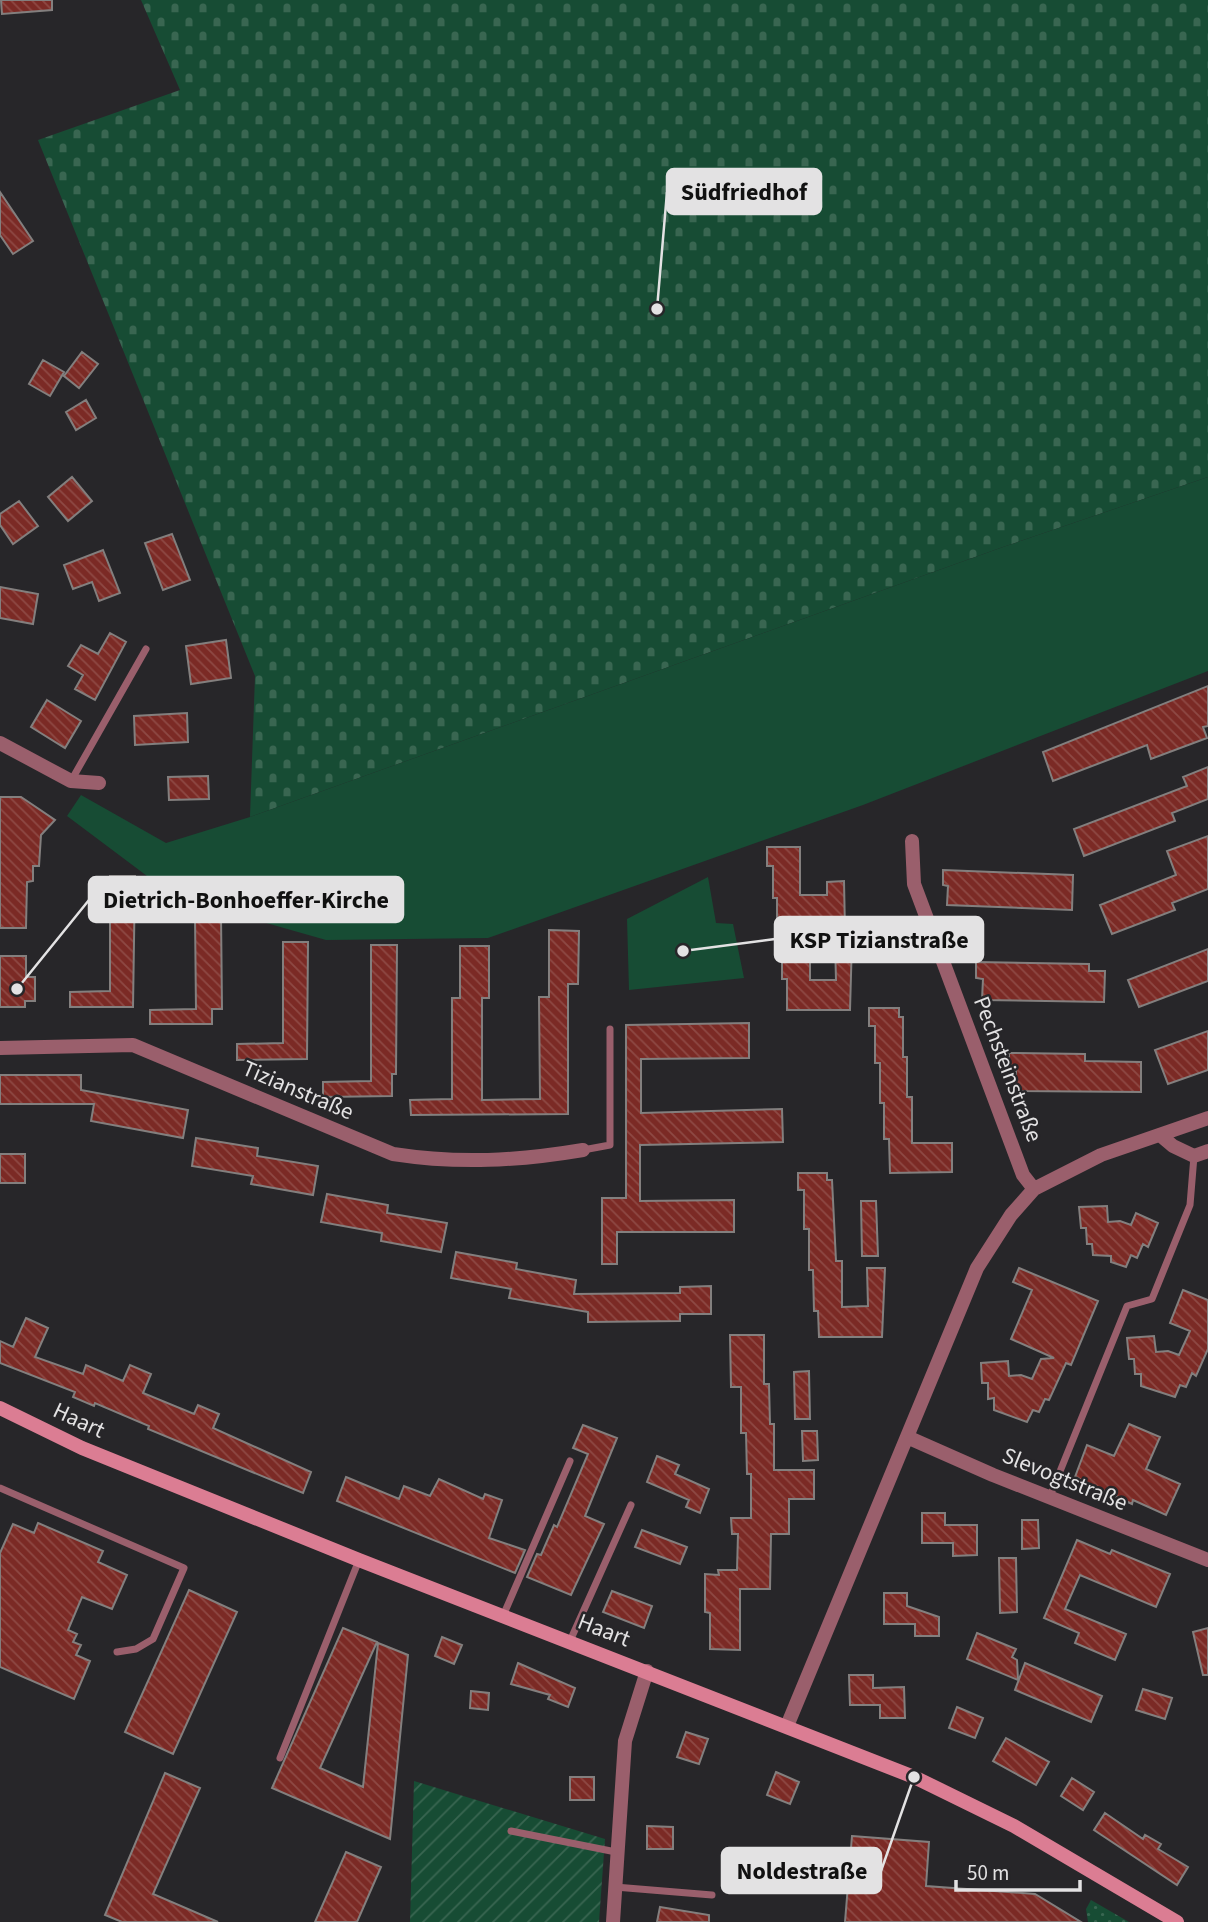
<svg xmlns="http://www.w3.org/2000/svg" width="1208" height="1922" font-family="'Source Sans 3',sans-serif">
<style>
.grass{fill:url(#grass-dots)}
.cemetery{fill:url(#cemetery-stones)}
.park{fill:#174c34}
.garden{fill:url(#garden-furrows)}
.building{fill:url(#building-back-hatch);stroke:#837f7e;stroke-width:2}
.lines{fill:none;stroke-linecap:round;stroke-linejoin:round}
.service{stroke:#9a5f6c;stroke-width:7}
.minor{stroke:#9a5f6c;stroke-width:14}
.secondary{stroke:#db7d93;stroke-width:14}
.labels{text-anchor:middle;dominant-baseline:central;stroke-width:5;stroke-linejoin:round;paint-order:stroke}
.street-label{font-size:23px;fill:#e3e2e3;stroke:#272629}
.leader{fill:none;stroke:#e3e2e3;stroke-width:2.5}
.callout-dot{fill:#e3e2e3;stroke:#272629;stroke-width:2.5}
.callout{fill:#e3e2e3;stroke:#e3e2e3;stroke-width:2.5}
.callout-label{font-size:24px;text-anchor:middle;font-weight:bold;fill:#111}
</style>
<defs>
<pattern id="grass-dots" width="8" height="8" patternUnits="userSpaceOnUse" patternTransform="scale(1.75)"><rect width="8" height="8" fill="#174c34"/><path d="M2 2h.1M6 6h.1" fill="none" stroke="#396651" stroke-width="1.8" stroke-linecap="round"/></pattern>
<pattern id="cemetery-stones" width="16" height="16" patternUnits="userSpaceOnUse" patternTransform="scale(1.75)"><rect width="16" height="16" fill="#174c34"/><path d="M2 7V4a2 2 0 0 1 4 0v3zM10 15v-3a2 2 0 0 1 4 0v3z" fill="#396651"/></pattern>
<pattern id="garden-furrows" width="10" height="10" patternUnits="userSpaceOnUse" patternTransform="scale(1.75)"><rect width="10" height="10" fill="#174c34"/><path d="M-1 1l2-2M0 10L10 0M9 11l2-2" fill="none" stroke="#396651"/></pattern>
<pattern id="building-back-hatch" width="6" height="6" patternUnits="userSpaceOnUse" patternTransform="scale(1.75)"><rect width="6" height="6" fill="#7b2a25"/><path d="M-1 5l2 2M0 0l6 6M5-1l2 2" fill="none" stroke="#8e4944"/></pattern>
</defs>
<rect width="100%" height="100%" fill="#272629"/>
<path class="grass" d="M1091,1900L1129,1922H1088L1086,1909Z"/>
<path class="cemetery" d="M141,0H1208V477L1003,547L250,817L255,676L38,140L180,90Z"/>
<path class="park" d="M1208,477V671L863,805L488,938L326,940L175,897L67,816L81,795L166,843L250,817L1003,547Z
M708,877L716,923L733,924L744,978L629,990L627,919Z"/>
<path class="garden" d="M414,1781L605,1839L599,1922H410Z"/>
<path class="building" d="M1,0H52V10L2,14Z
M0,192L33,241L13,254L0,235Z
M82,352L98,364L79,388L64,376Z
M43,360L64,372L50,396L29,384Z
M86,400L96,418L76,430L66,412Z
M72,477L92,501L68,521L48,497Z
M19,501L38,526L13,544L0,525V514Z
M172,534L190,580L163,590L145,543Z
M103,550L120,593L99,601L92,582L73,589L64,565Z
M0,587L38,594L33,624L0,618Z
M110,633L126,642L95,700L75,689L83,675L68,666L81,645L98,654Z
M226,640L231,678L191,684L186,646Z
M1208,686V726L1203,727L1207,738L1151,759L1147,745L1053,781L1043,752Z
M47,700L81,721L65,748L31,727Z
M187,713L188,742L135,745L134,716Z
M1208,767V799L1172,813L1175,821L1084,856L1074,829L1187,786L1183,777Z
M208,776L209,799L169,800L168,777Z
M0,797H21L55,820L41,835L39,866H33V881L27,882L26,928H0Z
M1208,836V889L1172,903L1175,910L1112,934L1100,905L1176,875L1167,851Z
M767,847H800V895H827V882L844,881L845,930L810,931V980H836L835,941L852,940L850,1010H787V979H782V938H777V898H773V866H767Z
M943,870L1073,875L1072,910L947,905L948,886L943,885Z
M110,876H135L133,1007H70V992L110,991Z
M195,915H221L222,1009H212V1024H150V1010L196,1009Z
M549,930L579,931L578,984H568V1114L411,1115L410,1100L452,1099V998H460V946H489V998H482V1100L540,1099L539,997H549Z
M283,942H308L307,1059L237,1060V1044L283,1043Z
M371,945H397L396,1074H392V1096L323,1097V1082L371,1081Z
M1208,949V981L1139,1007L1128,980Z
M0,956H26V977H35V1001H25V1007H0Z
M976,962L1089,964V971H1105L1104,1002L982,1000L983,979L976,978Z
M869,1008H899V1017H903V1057H907V1097H912V1143H952V1172L890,1173L889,1139H884V1103H880V1063H875V1026H869Z
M749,1023V1058L641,1059V1113L782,1109L783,1142L640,1145V1201L734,1200V1232H617V1264H602V1198H626V1025Z
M1208,1031V1070L1168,1084L1155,1050Z
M1009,1053L1085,1054V1061L1141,1062V1092L1016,1091V1071H1009Z
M0,1075H81V1090L188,1110L183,1138L91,1121L94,1104H0Z
M196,1138L258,1148L257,1156L318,1166L313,1195L251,1184L253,1176L192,1166Z
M0,1154H25V1183H0Z
M798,1173H827V1180H832L836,1261H842V1307L868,1306L867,1268H885L882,1337H819L818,1311H814L813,1270H809V1229H804V1190H798Z
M327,1194L388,1205L387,1213L447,1223L441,1252L381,1241L382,1233L321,1222Z
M861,1201H876L878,1256H862Z
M1107,1206L1108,1222L1120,1221L1131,1225L1136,1213L1158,1223L1148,1247L1143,1244L1137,1258L1131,1255L1126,1267L1111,1262V1256L1093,1255L1092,1244H1087L1086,1228H1081L1079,1207Z
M456,1252L517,1263L516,1269L576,1280L574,1294L680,1293V1287L711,1286V1314H680V1321L588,1322V1312L509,1298L511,1289L451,1278Z
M1019,1268L1098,1301L1071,1365L1066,1363L1049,1400L1045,1399L1039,1412L1033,1410L1027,1422L994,1410V1398L988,1399V1383H982L981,1363L1008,1361L1009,1376L1021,1375L1032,1379L1041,1359L1054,1358L1011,1339L1032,1290L1013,1282Z
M1183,1290L1208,1300V1349L1196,1376L1192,1373L1186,1387L1180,1385L1175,1397L1141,1386V1374H1135L1134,1359H1129L1127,1338L1154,1336L1156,1352L1168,1351L1179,1355L1190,1331L1170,1323Z
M26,1318L48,1328L35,1357L83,1374L86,1365L123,1381L130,1365L151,1374L143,1393L194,1414L198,1405L219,1414L213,1428L311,1472L303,1493L148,1429L149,1426L95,1403L94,1406L73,1397L75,1392L0,1363V1341L13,1347Z
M730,1335H764V1384H769L770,1424H774V1470H814V1499H789V1534H771L770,1589H740V1650L710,1649V1613L705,1612V1574L719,1575L718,1570H737L738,1534H732L731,1518H751V1474H747L746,1433H741V1387H731Z
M809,1371L810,1419H795L794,1372Z
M1129,1424L1160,1437L1146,1469L1180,1484L1166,1515L1133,1500L1132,1504L1075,1477L1087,1445L1114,1456Z
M583,1425L617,1438L585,1516L604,1524L571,1595L527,1577L537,1554L541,1555L554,1525L557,1527L588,1454L573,1448Z
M802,1431H817L818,1460L803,1461Z
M657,1456L679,1465L675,1474L709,1489L700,1513L686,1507L689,1500L647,1482Z
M346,1477L399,1499L404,1486L430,1496L439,1479L483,1499L485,1494L502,1500L489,1538L525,1550L515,1573L337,1501Z
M922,1513H945V1525H977V1555L953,1556V1543H922Z
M1022,1520H1038L1039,1548L1022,1549Z
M38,1523L103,1551L98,1562L127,1575L112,1609L82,1597L68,1630L77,1634L73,1642L81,1645L76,1655L90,1661L74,1699L0,1667V1553L13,1524L34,1533Z
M642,1530L687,1547L680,1564L635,1547Z
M1077,1540L1110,1554L1112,1550L1170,1574L1156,1607L1080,1575L1065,1609L1126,1634L1115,1660L1075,1643L1079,1633L1044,1618Z
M999,1558H1016L1017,1612L1000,1613Z
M189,1590L237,1612L173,1754L125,1732Z
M612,1591L652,1606L644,1628L603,1612Z
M884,1593H907V1606L939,1617V1636H915V1624H884Z
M343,1628L377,1642L320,1768L363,1787L378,1643L408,1655L390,1839L272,1788Z
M1208,1628V1675H1203L1193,1632Z
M977,1633L1016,1649L1012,1657L1017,1660L1018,1680L967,1659Z
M442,1637L462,1645L454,1664L435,1656Z
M518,1663L575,1688L568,1707L548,1699L550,1695L511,1684Z
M1025,1663L1102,1696L1091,1722L1015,1690Z
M849,1675H873V1688L904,1687L905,1718H880V1705H850Z
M1143,1689L1172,1698L1165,1719L1136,1710Z
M471,1691L489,1693L488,1710L470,1708Z
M957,1707L983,1718L975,1738L949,1728Z
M686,1732L708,1739L699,1764L677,1757Z
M1006,1738L1049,1762L1036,1785L993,1761Z
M776,1772L799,1782L790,1804L767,1795Z
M165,1773L200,1788L153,1894L218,1922H122L105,1915Z
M570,1777H594V1800H570Z
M1072,1778L1094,1792L1083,1810L1061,1796Z
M1105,1813L1143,1839L1145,1835L1161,1844L1158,1849L1188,1867L1177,1885L1094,1830Z
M647,1826L673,1827V1849H647Z
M852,1836L929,1842L926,1886L1035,1894L1081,1922H845Z
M346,1852L381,1867L357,1922H315Z
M660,1907L709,1915V1922H657Z"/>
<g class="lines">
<path class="service" d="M71,781L146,649
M583,1150L610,1145V1029
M0,1488L184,1568L153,1639L136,1649L117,1652
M1050,1496L1127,1306L1152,1299L1190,1205L1194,1156
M503,1616L570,1461
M570,1641L631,1505
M280,1758L359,1560
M511,1831L616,1852
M615,1887L712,1895"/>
<path class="minor" d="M0,743L71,781L99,783
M912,841L914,884L1023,1175L1034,1189
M0,1048L133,1045L393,1154C458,1164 518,1161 583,1150
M1160,1135L1173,1146L1194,1156L1208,1151
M907,1437L993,1475L1208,1560
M787,1726L977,1268L1011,1215L1034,1189L1101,1155L1208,1118
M613,1922L625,1741L647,1671"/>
<path class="secondary" d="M0,1408L82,1448L359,1560L914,1777L1014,1826L1177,1922"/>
</g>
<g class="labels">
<g class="street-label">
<text transform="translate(1008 1069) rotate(69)">Pechsteinstraße</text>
<text transform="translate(298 1090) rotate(23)">Tizianstraße</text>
<text transform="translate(79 1420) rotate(25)">Haart</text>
<text transform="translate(1065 1479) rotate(22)">Slevogtstraße</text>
<text transform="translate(604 1630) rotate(21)">Haart</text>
</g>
</g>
<path class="leader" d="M657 309L667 192M17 989L89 900M683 951L775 939M914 1777L881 1871"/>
<g class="callout-dot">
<circle cx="657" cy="309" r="7"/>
<circle cx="17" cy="989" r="7"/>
<circle cx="683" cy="951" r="7"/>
<circle cx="914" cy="1777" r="7"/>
</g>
<g class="callout">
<rect x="667" y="169" width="154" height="45" rx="7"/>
<rect x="89" y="877" width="314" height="45" rx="7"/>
<rect x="775" y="917" width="208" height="45" rx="7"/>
<rect x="722" y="1848" width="159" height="45" rx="7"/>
</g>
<g class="callout-label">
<text x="744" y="200">Südfriedhof</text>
<text x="246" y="908">Dietrich-Bonhoeffer-Kirche</text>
<text x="879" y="948">KSP Tizianstraße</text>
<text x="802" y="1879">Noldestraße</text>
</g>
<path d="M956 1880v10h124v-10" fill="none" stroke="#e3e2e3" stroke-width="3.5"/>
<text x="967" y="1880" font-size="21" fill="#e3e2e3" stroke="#272629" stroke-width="5" paint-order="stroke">50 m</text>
</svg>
